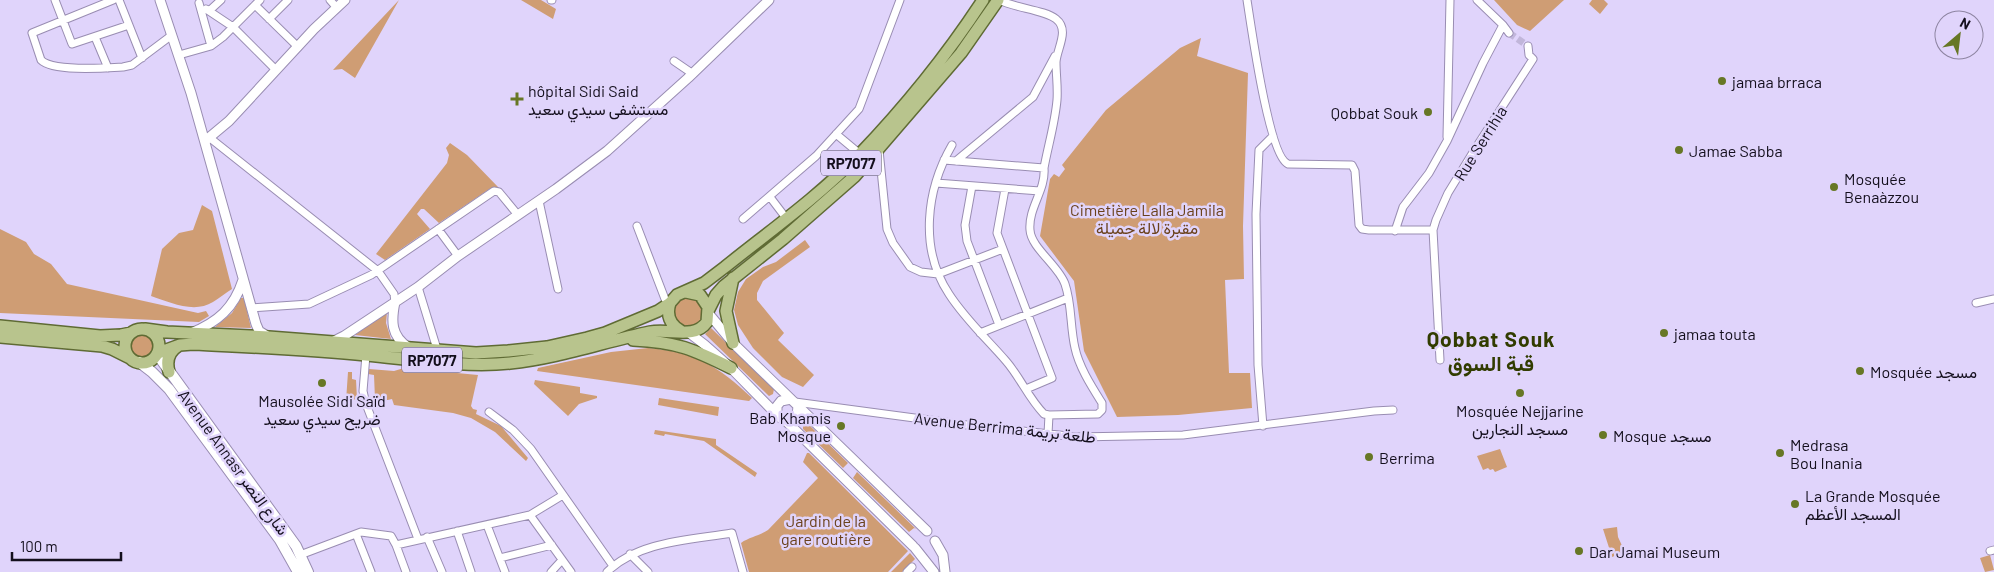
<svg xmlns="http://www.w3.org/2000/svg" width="1994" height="572" font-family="Barlow,Vazirmatn,sans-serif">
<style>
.green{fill:#cf9d74}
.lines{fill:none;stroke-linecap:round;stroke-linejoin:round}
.minor-tunnel{stroke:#c1b6da;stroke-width:7;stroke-dasharray:7 3.5;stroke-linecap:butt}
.minor-casing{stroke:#998db2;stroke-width:9}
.tertiary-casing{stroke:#998db2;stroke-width:11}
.secondary-casing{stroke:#998db2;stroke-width:12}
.primary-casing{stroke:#5f6b34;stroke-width:14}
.minor{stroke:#fff;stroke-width:7}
.tertiary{stroke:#fff;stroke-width:9}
.secondary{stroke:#fff;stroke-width:10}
.primary{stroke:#b8c48d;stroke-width:11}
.poi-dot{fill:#677725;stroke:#e0d4fb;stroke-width:2}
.labels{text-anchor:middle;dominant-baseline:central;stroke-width:5;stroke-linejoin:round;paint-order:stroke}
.shield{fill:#e0d4fb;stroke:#514a60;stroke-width:1}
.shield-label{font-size:15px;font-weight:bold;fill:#140f1d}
.poi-label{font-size:16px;fill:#140f1d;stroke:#e0d4fb;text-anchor:start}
.street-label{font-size:16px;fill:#140f1d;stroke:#e0d4fb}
.park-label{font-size:16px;fill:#6a411c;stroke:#e0d4fb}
.district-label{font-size:21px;font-weight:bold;letter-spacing:1px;fill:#323c00;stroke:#e0d4fb}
</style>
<rect width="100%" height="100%" fill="#e0d4fb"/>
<path class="green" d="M399,0L355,78L342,69L333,70Z
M521,0H541L556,9L553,19Z
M1494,0H1564L1530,31L1517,25Z
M1592,0H1604L1608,4L1600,14L1589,4Z
M1201,38L1197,56L1248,73L1243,226L1244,279L1225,280L1229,373H1250L1252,408L1178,415L1117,417L1084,351L1074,281L1040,236L1050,179L1054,174L1059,177L1065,169L1062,165L1106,110L1180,48Z
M450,143L467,155L499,188H491L439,223L424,209H421L417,214L430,229L385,260L376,254L447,163L449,155L446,148Z
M202,205L212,211L232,289C225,293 220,298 213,302C194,314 169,302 151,296L162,249L179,233L193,230Z
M0,229L26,242L34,254L51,264L67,284L198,313L206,311L209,316L199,322L0,313Z
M805,240L810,247L763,281L757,293V300L784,333L778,340L814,375L803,387L782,377L753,348L738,325L734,310L738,292L746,279L763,267L776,262Z
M673 312a15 15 0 1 1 30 0a15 15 0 1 1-30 0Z
M241,298H244L251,328L215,327L232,313Z
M387,312L386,323L391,339L355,335Z
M711,328L774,389L773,394L769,396L705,334Z
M130 346a12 12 0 1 1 24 0a12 12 0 1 1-24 0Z
M648,348C696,352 718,366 752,398L749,401L537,371L538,368L611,352Z
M404,368L478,375L471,406L473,409L477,410L476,414L501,426L528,458L526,461L495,432L471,418L453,413L394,405L392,399L383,401L381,397L375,399L374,375L368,374L369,369L394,371Z
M348,372H352V379L356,380L357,399L346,401Z
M535,380L580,387V393L597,396V398L579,404L568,416L534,384Z
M659,398L719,407L718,416L658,405Z
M805,424H808L848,463L843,468L803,429V426Z
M655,430L716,439V445L757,473L755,477L704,441L665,434L664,436L654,434Z
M1500,449L1507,467L1495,472L1493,469L1490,470L1488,468L1483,470L1477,456Z
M807,453H809L908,551L888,572H749L741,543C750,537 759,536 768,530L818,478L803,462Z
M857,472L916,529L914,528L909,532L853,478Z
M1617,527L1618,537L1625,552L1612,557L1603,529Z
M910,553L915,559L902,572H891Z
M1990,555L1994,570L1985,572L1980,558Z"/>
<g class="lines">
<path class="minor-tunnel" d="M1509,33L1528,46"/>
<defs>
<path id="minor" d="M55,0L72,44L129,25
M113,0L32,33L41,60C53,72 105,68 123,67L132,65L172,35
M119,0L142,58
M330,0L337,8
M551,0H552
M1247,0C1251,25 1269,157 1288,164L1352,165L1355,171L1359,225L1362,229L1369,230H1433
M1477,0L1503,25L1509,33
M199,3L211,46
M255,5L298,47
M206,9L209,11L221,0
M209,11L233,27L276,70
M269,19L288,0
M95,37L108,68
M179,55L211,46L223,37L260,0
M674,61L693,74
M836,134L860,154
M1447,137L1450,0
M210,138L378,271L394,294L395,302
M952,145C926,190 919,249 949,294C965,319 987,339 1006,361C1020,377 1029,399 1044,414L1049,415L1098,414L1102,410V403C1092,387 1079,367 1075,348C1070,327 1072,304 1065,284C1059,266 1031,248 1030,230C1028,208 1046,190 1044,168C1048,146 1055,123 1057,100C1058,87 1056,75 1056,62C1057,48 1070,30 1056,19C1045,10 1015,8 999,0
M879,150L887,229L893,243L910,267L921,272L938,274L1003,249
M944,160L1044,168
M956,161L1033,97L1055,56
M936,183L1040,191
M972,186L965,225L967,241L999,325
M1005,189L997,233L1052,378L1026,389
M770,197L786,218
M539,201L558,289
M743,219L816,156L859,109L900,0
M637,226L665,299L670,303
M438,229L458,256
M1395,231L1403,207L1429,173L1447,141L1483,63L1503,25
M418,287L437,349
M1976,303L1994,299
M251,308L309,304L371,275L494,191L499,192L518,215
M980,333L1068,298
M366,355L363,391L366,404L418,539
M1440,360L1433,230L1436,220L1448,193L1475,149L1533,59L1529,55L1528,46
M795,402L967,425L1077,437L1183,435L1374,411L1393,410
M489,412L513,430L531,449L613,566
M1263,426L1258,365L1256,214L1259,150L1273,136
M1048,434L1049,415
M530,515L571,572
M487,525L505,572
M457,531L471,572
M356,534L371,572
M427,537L442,572
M396,545L530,515L563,495
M1990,551L1994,550
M630,554L648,572
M300,555L361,532L391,536L396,545L406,572
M500,558L552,545
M551,572L562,560
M607,572C638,541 690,540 732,533L743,572
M907,572L912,567"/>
<path id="tertiary" d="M160,0L191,93L256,324L259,331L269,337
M205,141L229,121L314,29L345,0
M395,302C391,321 391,336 408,347
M709,314L733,343L927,531
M688,332L705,345L731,368L779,417L786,421L913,546
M191,333C218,322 234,308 243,280
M332,342L344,336L418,287L458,256L556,189L607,151L688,78L769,0
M777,413V406L781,401L791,399
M786,421H790L797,416L798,406
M935,541L943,555L945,572
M915,548L934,572"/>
<path id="secondary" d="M157,354L296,546L308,572
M139,362L152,372L169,389L280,540L298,572"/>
<path id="primary" d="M733,278L726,311L733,343
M670,303C666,315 670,325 681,331
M709,309L716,295L724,286L783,239L855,176L961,53L998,0
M0,326L100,336L121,335L131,333
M145,329L167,332L269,337L476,353L508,351L547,347L587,338L605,333L658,311L670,303L677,295L704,283L725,267C770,231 819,196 859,155C905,107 947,55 983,0
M125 346a17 17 0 1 1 34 0a17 17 0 1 1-34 0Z
M0,337L102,346L112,349L130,358
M633,340C677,342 693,349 731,368
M158,353L180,345L193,344C251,347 309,349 366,355C410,359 467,368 510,363C558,358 603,342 650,332C670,328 694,340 707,322L708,307L700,295L686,292
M169,372C166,361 168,352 178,346"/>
</defs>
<use href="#minor" class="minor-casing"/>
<use href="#tertiary" class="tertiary-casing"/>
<use href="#secondary" class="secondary-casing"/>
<use href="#primary" class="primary-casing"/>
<use href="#minor" class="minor"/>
<use href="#tertiary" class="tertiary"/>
<use href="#secondary" class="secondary"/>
<use href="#primary" class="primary"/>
</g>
<g class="poi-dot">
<circle cx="1722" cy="81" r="5"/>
<path d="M514.5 91.5h5v5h5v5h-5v5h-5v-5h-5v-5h5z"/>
<circle cx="1428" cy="112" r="5"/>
<circle cx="1679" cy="150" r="5"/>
<circle cx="1834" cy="187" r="5"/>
<circle cx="1664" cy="333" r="5"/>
<circle cx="1860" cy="371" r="5"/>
<circle cx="322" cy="383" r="5"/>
<circle cx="1520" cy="393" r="5"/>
<circle cx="841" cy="426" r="5"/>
<circle cx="1603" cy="435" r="5"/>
<circle cx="1780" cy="453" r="5"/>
<circle cx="1369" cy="457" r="5"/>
<circle cx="1795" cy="504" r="5"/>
<circle cx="1579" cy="551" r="5"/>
</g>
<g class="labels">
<g class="shield">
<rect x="821" y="150.5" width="60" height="25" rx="4"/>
<rect x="402" y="347.5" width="60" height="25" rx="4"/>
</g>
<g class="shield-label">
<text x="851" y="163">RP7077</text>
<text x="432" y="360">RP7077</text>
</g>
<g class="poi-label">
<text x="1732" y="81">jamaa brraca</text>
<text x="528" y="90">hôpital Sidi Said<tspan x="528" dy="18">مستشفى سيدي سعيد</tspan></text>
<text x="1418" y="112" text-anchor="end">Qobbat Souk</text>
<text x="1689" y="150">Jamae Sabba</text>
<text x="1844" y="178">Mosquée<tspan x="1844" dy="18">Benaàzzou</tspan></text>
<text x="1674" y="333">jamaa touta</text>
<text x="1870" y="371">Mosquée مسجد</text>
<text x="322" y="400" text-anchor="middle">Mausolée Sidi Saïd<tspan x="322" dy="18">ضريح سيدي سعيد</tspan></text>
<text x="1520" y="410" text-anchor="middle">Mosquée Nejjarine<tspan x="1520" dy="18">مسجد النجارين</tspan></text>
<text x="831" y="417" text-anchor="end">Bab Khamis<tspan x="831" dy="18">Mosque</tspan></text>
<text x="1613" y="435">Mosque مسجد</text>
<text x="1790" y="444">Medrasa<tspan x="1790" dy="18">Bou Inania</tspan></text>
<text x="1379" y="457">Berrima</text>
<text x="1805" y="495">La Grande Mosquée<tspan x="1805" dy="18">المسجد الأعظم</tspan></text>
<text x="1589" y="551">Dar Jamai Museum</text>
</g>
<g class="street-label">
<text transform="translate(1480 143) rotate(-58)">Rue Serrihia</text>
<text transform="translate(1005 427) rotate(6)">Avenue Berrima طلعة بريمة</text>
<text transform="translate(234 462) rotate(54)">Avenue Annasr شارع النصر</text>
</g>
<g class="park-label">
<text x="1147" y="209">Cimetière Lalla Jamila<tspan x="1147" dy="18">مقبرة لالة جميلة</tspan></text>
<text x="826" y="520">Jardin de la<tspan x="826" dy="18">gare routière</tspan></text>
</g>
<g class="district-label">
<text x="1491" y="338">Qobbat Souk<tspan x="1491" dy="24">قبة السوق</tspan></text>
</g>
</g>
<g transform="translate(1959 35) rotate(28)"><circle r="24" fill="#e0d4fb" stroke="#8e85a2"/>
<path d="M0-4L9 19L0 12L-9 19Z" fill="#677725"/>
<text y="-8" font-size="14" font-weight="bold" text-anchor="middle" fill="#140f1d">N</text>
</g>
<path d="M12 552v8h109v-8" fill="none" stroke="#140f1d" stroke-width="2.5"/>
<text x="20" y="552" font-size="15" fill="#140f1d" stroke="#e0d4fb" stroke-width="4" paint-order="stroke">100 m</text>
</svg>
